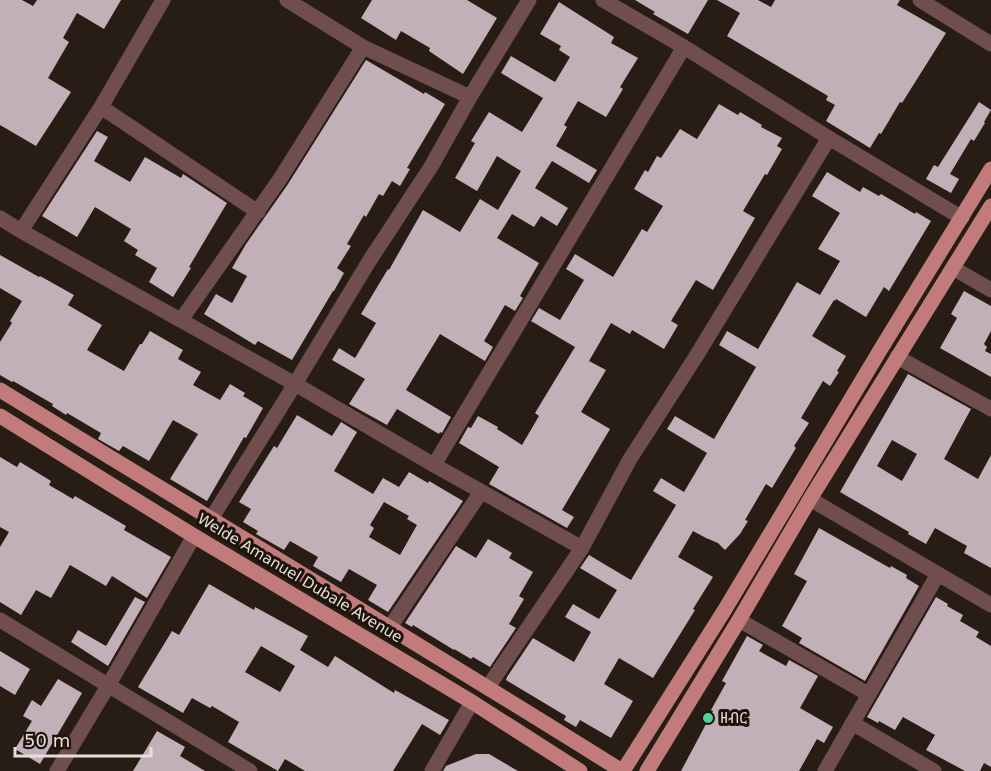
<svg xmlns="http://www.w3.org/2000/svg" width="991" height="771" font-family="'DejaVu Sans','Noto Sans Ethiopic',sans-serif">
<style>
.building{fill:#c2b0b8;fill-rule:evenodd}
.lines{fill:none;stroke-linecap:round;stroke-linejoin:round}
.minor{stroke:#704e4e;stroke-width:15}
.major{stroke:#c17b7b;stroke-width:15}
.poi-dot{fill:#50d398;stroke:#1e130b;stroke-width:2}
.labels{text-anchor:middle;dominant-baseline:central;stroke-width:6;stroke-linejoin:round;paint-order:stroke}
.street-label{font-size:15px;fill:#e6dfd9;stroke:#1e130b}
.poi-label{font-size:15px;fill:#e6dfd9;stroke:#1e130b;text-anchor:start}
</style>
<rect width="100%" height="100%" fill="#271d14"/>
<path class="building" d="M0,0H22L33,6L37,0H121L104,29L77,13L63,38L69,42L48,78L71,92L36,146L0,125Z
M372,0H467L497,18L463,74L429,51L430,48L401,31L396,40L361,18Z
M635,0H708L688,34L653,14L655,12Z
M717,0H758L771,7L775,0H900L897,5L946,33L902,103L900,102L881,134L879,133L870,148L826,121L835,105L826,100L828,96L727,36L740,13Z
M559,2L614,37L611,43L638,58L620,87L623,89L606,117L578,101L564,125L567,127L556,146L597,170L589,183L552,161L535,188L568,208L557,226L541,216L534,227L512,214L497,238L539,263L520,296L523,298L515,311L505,305L484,341L493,347L485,361L440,334L406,390L451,417L442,433L440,432L439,434L397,409L387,425L349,404L365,379L332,360L339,348L355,358L376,323L361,314L388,269L389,270L423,210L460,232L480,199L498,210L521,171L497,156L477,191L455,178L475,143L471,141L489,112L522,132L543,98L501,73L511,56L555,82L570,57L559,50L561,46L540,34Z
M366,60L424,94L425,92L445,104L407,168L410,169L400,186L392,181L383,196L379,194L366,217L364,215L347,244L351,246L337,268L344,273L334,291H333L292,360L258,341L255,345L204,314L216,294L232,303L247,276L232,268L246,244L288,184Z
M979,102L991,110L984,122L985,123L974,141L966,136L971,139L950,174L959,179L951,193L926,179L934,165L938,167Z
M719,104L738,115L740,112L762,125L761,127L782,138L777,146L782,149L767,175L765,174L743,211L755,218L713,290L696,280L671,321L678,325L664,349L632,330L630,334L611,323L589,361L606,370L581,412L610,429L562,510L574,517L567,528L489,484L499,467L459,443L468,427L471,428L478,416L498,427L497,429L522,445L539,416L535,413L575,347L531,321L539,308L560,320L584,280L566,269L575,254L613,277L642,229L647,232L663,206L634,189L645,170L648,172L657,156L661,158L680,129L697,139Z
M97,131L108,137L94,161L130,182L145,157L181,178L183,174L227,203L189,267L191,268L173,297L149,282L157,268L135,255L138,250L124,241L131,229L95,207L77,237L42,216Z
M827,172L860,192L863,187L879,196L881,194L915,214L916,212L931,221L889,291L884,287L866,317L836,299L835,301L834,300L812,336L846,356L837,371L839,372L830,386L823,381L801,418L809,423L794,446L796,448L772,488L766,484L745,520L748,521L740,534L725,550L718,543L706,538L693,531L678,557L713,577L693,609L695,610L653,678L619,658L604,684L633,701L611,738L580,720L576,727L564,720L566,716L506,680L507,677L533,638L574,662L591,632L565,617L573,604L599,619L617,590L580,568L589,555L631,580L676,505L653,491L661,478L684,492L707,453L667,429L675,416L714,439L756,367L719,345L727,331L758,349L797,282L820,295L840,261L818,249L840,213L812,196Z
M0,255L39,277L40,276L74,295L68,305L102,325L87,350L124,371L140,344H142L150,331L183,350L178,359L201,372L193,385L220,400L230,384L245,393L243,396L263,408L246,438L244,437L207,501L170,479L198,434L173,420L149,461L123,446L119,451L98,439L101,433L67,413L66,415L52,406L53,404L13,381L12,382L0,375V342L12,323L10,321L22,301L0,288Z
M964,291L991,306V331L984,344L987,347L985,351L991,354V377L940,348L957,318L951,314Z
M908,374L971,409L944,459L978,479L991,455V568L964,553L967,546L935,528L926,544L908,534L909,532L840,492ZM892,440L917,454L902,481L877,466Z
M297,415L332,436L341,422L357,432L334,471L373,494L383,478L399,487L409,472L428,483L429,481L463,501L388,612L368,600L377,585L349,569L341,582L313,566L318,557L290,541L284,550L256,534L258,531L243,522L251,509L239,502L274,446L277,448ZM384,502L409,516L407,519L417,525L400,555L369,537L374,528L370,525Z
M0,457L17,467L20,462L51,481L49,485L73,499L75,496L126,526L124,530L171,557L147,598L112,576L106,586L70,565L51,598L36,590L21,615L0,602V547L9,532L0,527Z
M819,528L890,568L891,566L907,575L906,578L919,586L865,681L799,643L802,638L782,626L807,581L794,574Z
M488,539L512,553L509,558L533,572L519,596L524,599L509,624L516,628L490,667L473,657L471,659L454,649V650L413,625L412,627L405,623L456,546L476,558Z
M209,584L254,610L255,607L308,636L300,650L328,667L335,656L394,693L395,690L449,720L440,735L422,724L393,771H305L285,759L278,771L228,742L239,722L212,706L210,708L192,698L183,713L138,687L172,631L179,635ZM261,646L295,666L280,692L245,672Z
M135,597L145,602L108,666L71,642L78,630L106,646Z
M936,597L948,604L947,606L963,615L960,621L979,632L976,637L991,646V767L984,763L980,771H965L926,750L935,735L903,717L895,730L879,721L878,723L867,717Z
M747,636L763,645L759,651L786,666L789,660L818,676L800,708L833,727L824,743L817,739L799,771H681L713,711L711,710L726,683L722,681Z
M0,651L30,669L15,695L0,686Z
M58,679L82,693L40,764L15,749L32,721L23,716L32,700L41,706Z
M157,731L185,747L180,756L205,771H133Z
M476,754H489L518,771H443L446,766Z"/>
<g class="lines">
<path class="minor" d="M287,0L363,47L470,97
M603,0L684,47L829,138L962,218
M920,0L991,44
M101,107L258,212
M0,218L21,231L295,384L434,465L582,548
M21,231L101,107L163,0
M953,268L991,290
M181,320L280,179L363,47
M897,357L991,409
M434,465L684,47
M810,499L991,605
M211,519L295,384L368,263L432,165L470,97L529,0
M0,620L250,771
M739,620L868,694
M390,627L481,492
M488,687L582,548L630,459L695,358L829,138
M852,723L934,771
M57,771L108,686L194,536
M432,771L472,702
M825,771L938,574"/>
<path class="major" d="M0,390C207,517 416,642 622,771
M0,416L194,536L472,702L580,771
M623,771L724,611L882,347L991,169
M647,771L739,620L810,499L991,206"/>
</g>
<circle class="poi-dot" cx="708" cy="718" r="6"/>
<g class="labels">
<g class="street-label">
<text transform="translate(300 578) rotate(31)">Welde Amanuel Dubale Avenue</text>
</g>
<g class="poi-label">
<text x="720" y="718">ዘብር</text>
</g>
</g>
<path d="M15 747v9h136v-9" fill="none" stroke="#e6dfd9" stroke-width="3"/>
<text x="24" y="747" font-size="18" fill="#e6dfd9" stroke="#1e130b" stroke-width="4.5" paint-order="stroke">50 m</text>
</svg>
